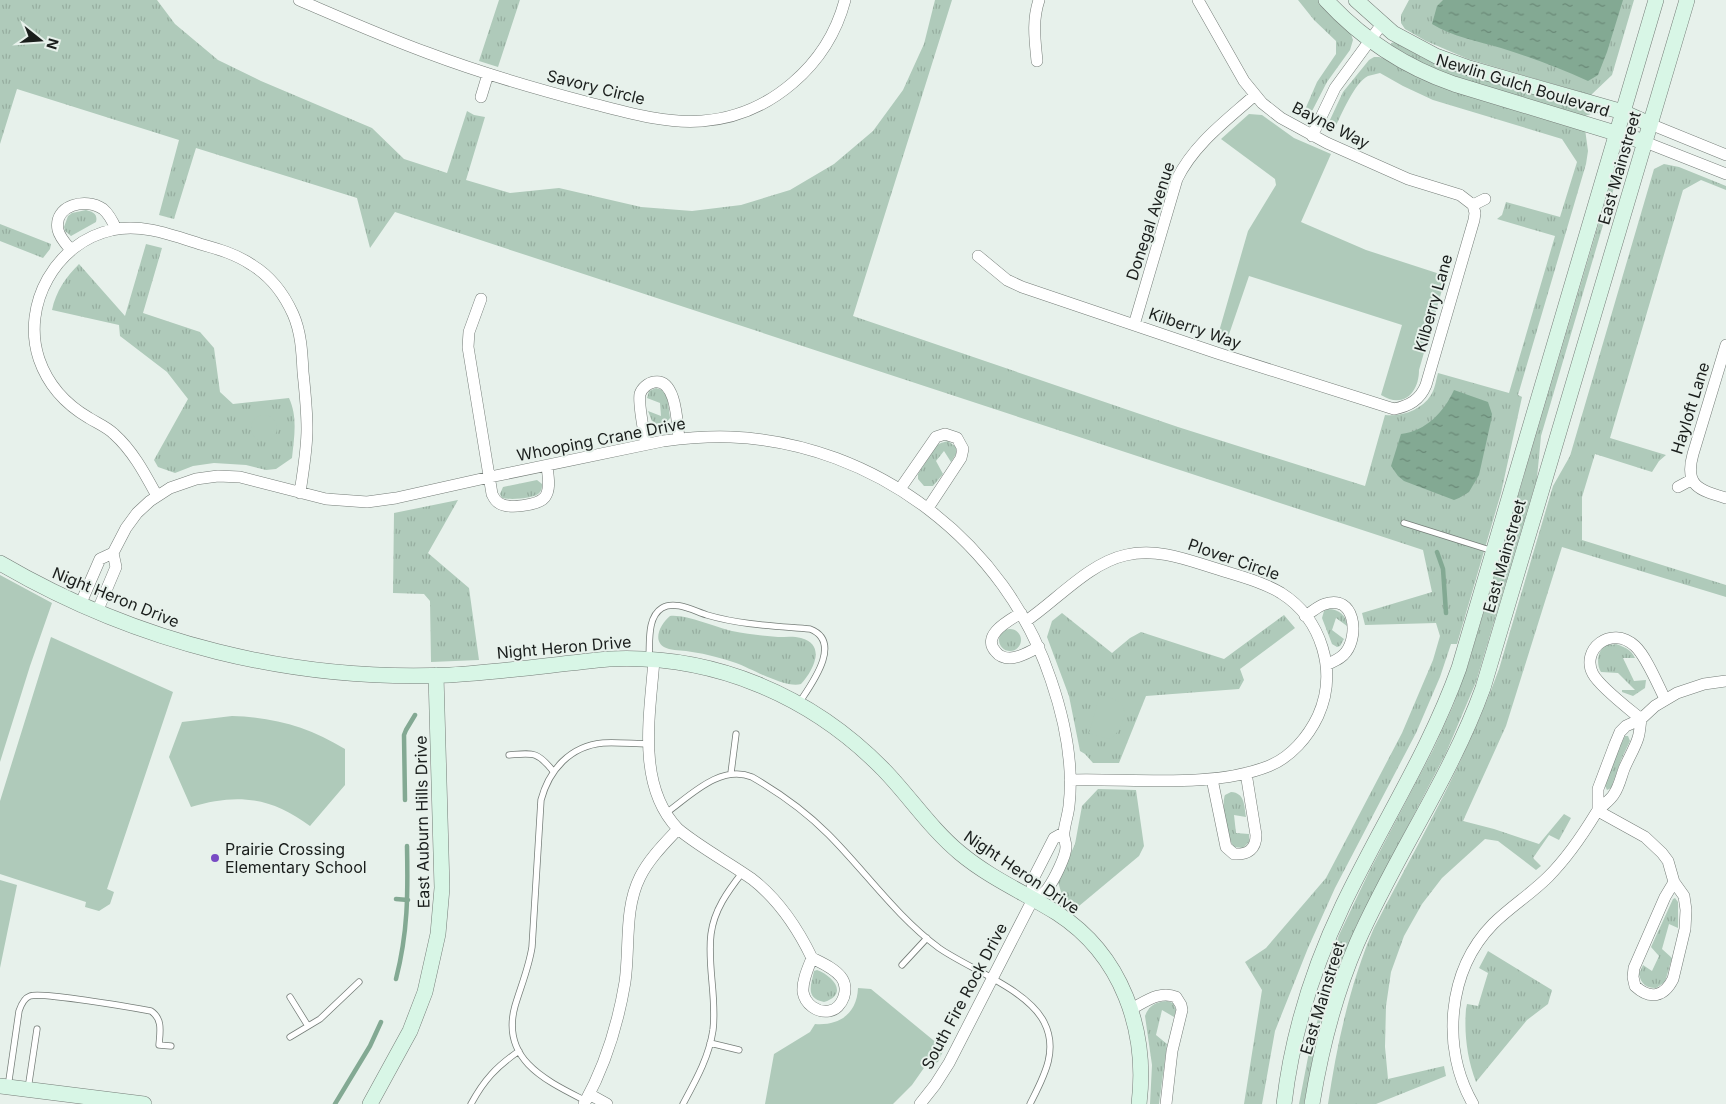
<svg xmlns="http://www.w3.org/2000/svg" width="1726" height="1104" font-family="Inter,sans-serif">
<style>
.grass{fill:url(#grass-tufts)}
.park{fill:#afcaba}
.water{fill:url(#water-ripples)}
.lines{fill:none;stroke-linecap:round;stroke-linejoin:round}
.stream{stroke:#83a993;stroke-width:4.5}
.lane-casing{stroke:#757d78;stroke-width:7}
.street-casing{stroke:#757d78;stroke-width:12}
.secondary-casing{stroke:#757d78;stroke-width:16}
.lane{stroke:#fff;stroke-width:5.5}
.street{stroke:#fff;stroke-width:11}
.secondary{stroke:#d8f6e6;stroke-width:15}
.poi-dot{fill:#784bc4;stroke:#e7f1eb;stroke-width:2}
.labels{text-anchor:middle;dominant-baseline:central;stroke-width:4;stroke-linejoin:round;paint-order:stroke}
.street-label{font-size:16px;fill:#1a1e1c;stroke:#e7f1eb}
.poi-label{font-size:16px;fill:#1a1e1c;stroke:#e7f1eb;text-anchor:start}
</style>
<defs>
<pattern id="grass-tufts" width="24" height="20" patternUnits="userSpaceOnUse" patternTransform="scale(1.25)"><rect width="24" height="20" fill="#afcaba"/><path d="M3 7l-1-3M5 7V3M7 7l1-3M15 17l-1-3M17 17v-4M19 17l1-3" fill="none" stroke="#96ad9f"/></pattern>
<pattern id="water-ripples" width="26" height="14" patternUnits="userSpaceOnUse" patternTransform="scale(1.25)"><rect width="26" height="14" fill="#83a993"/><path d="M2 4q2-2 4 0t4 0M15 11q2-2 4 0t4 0" fill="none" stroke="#6a8977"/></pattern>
</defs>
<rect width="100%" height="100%" fill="#e7f1eb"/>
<path class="grass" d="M0,0H157L175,24L218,60L261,81L372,128L404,159L447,173L467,111L474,115L485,117L466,180L510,193L559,188L641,207L692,211L741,205L790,190L834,164L873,131L903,90L924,44L935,0H952L853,316L1178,427L1365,486L1385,415C1401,417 1422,410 1431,395C1435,389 1436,380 1438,373L1509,393L1555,236L1497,219L1502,215L1506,202L1560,217L1577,162L1562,139L1433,100L1403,86L1380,73C1376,74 1372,75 1368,76C1355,82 1341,115 1335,128L1329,125V122L1343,92L1369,60L1374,57H1379L1585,129L1588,151L1586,164L1518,395L1522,397L1501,493L1457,644H1451L1440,677L1416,733L1335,888L1308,948L1275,1031L1262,1104H1244L1262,990L1245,962L1266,948L1326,878L1402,733L1433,660L1440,636L1436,623L1365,625L1362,613L1432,592L1423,550L395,212L370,248L357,198L196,148L174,219L159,215L179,140L17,89L0,144Z
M499,0H520L498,67L479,61Z
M1298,0H1318L1351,34L1353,40L1350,50L1327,82L1310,115L1304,112L1317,82L1336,54V41L1314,20Z
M1409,0H1634L1612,75L1591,95L1468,59L1426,41L1405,29L1401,23V15Z
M1395,42L1423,58L1451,70L1591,110V114L1585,116L1458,79L1430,68L1391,45V43Z
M1622,154L1623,157L1541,436L1537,478L1476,682L1446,753L1356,926L1337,973L1320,1023L1304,1104H1299L1309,1052L1326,989L1331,958L1339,935L1369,872L1433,750L1453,706L1468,665L1619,155Z
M1664,164L1679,167L1726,186V190L1701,180L1683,190L1610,438L1666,455L1659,461L1652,472L1595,454L1582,497V540L1726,585V597L1562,547L1506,726L1463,821L1494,829L1539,844L1564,814L1571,818L1559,840L1549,835L1533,858L1541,866L1536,870L1498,841L1485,839L1442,878L1422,904L1404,936L1391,972L1386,1006L1385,1047L1388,1079L1444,1066L1446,1076L1376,1104H1328C1337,1044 1350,983 1374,928C1418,843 1467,759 1499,669L1553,486L1570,456L1654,169Z
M86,210C93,212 98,214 96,222L71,236L65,231L64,227L68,216L72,213Z
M0,224L51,244L50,249L43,258L0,241Z
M146,244L162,248L143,313L200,332L214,348L220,392L233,404L289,398C298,417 294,438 292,458L276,469L266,470L246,465L214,463L193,466L175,473L158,467L154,460L188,399L167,372L120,336L119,325L52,310C56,291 66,277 79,264L125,316Z
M656,388L665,391L667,395L670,418L666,423L658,425L652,421L648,411L661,416L660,403L647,398L649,391Z
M948,441L956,447V454L951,462L944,451L936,461L943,474L933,486H924L918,479V474L937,445L941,443Z
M537,480L542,484C542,488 542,489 540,492C536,499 509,500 502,498L500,494L503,487Z
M458,500L428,553L469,588L479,660L431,662L430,601L424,594L393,593L394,513Z
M1328,609C1339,609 1347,616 1347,626L1336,618L1332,630L1344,639L1340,646L1337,647L1332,644L1322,618L1324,611Z
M1062,613L1112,653L1130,638L1141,632L1224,659L1284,615L1295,628L1240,669L1244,680L1239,689L1146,696L1119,763H1093L1085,754L1080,751L1069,696L1047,637L1052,621Z
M670,616C685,614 715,627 732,631C747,634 763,636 778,637C786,637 794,636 801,638C827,645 813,671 801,684C787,689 752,669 736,663C722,658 706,654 692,652C684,650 676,651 669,649C650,644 660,624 670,616Z
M999 640a11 11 0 1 1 22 0a11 11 0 1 1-22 0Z
M1616,644C1624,647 1631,649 1635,658H1623L1634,681L1646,680L1645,688L1633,696L1622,692V690H1635L1618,673L1601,672C1596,665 1597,649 1607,645C1610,644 1613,645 1616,644Z
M1625,736H1628L1630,741L1621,760L1611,788L1607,790L1605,786L1617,753Z
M1098,789L1136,790L1144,846L1139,856L1073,911L1065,905L1058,882L1075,844L1082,806Z
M1231,792C1245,793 1244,805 1246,817L1234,815L1236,833L1249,834V842L1243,848L1234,847C1227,838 1221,805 1225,795Z
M1675,898L1678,902V928L1669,924L1662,949L1672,958L1665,982L1656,988C1646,988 1641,984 1639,974L1643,965L1652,971L1659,956L1651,947L1673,899Z
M1488,951L1552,990L1548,1004L1527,1020L1476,1082C1467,1058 1464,1034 1466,1009L1467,1004L1478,1006L1488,973L1479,968Z
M817,970C833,976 849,994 824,1002C805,998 811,986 814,971Z
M1167,1001L1173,1003L1176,1010L1174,1017L1162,1010L1156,1035L1167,1044L1159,1104H1150L1152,1065L1145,1016C1149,1005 1156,1002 1167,1001Z"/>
<path class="park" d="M1249,114L1262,115L1294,138L1331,154L1301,222L1366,250L1446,276L1419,370C1419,393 1403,409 1381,395L1402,325L1249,276L1225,346L1216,342L1248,231L1276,185L1275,179L1221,139Z
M251 428a13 13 0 1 1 26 0a13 13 0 1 1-26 0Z
M0,575L52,603L30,666L0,762Z
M51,637L173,692L107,889L114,892L110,904L99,911L85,907L86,902L0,874V801Z
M1100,695C1106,697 1114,698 1119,702C1131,709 1120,735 1109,739L1089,733Z
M232,716C274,717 309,727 345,749V785L310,826C271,797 237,793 191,807L169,757L182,722Z
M0,880L17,885L0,968Z
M858,988L871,989L944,1049L938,1062L926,1065L912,1085L893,1104H765L774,1054L810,1032L815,1024C840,1026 857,1013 858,988Z"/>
<path class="water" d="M1443,0H1623L1607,52L1598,75L1588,81C1560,68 1530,57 1501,48C1478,41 1453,37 1432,24L1437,6Z
M1454,390L1488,402L1492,414L1491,421L1479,475L1469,492L1459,498L1454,500L1404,481L1398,476L1391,466L1401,434C1426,431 1444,412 1454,390Z"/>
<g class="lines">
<path class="stream" d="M1437,552L1443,569L1446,613
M405,800L404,735L406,730L415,715
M396,899L408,900
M396,979C408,932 408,894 407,846
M335,1104L370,1046L381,1022"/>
<defs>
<path id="lane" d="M1404,523L1493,551
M649,658C650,642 647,617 662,608C675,600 694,611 707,615C741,625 775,626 810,629C844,642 810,686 799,703
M509,755C533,753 537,751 553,771
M731,773L736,734
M666,813C690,796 720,764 752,777C778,792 806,812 828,834C865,871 896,916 939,948C969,969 1027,989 1044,1022C1059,1051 1043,1078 1030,1104
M902,965L927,938
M290,997L308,1026
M290,1037L320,1019L359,982
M710,1043L739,1050
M8,1087L19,1011C21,1005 24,998 30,996C42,992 134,1008 151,1011C163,1019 160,1032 159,1045L171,1046
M28,1089L37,1029
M586,1101C547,1081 500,1060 515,1006C521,986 529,967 532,947L541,800C549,770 570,746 603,743C618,742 634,744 650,744
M471,1104C484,1080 496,1067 519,1051
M683,1104C696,1080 709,1057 713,1030C717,998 707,965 711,934C714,910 728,891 742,873"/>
<path id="street" d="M299,0C341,18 384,37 428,53C481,73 536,89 590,103C626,112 665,124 702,121C770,116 828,65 845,0
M1198,0L1244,81L1262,103L1281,118L1327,143L1408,179L1460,195L1473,205
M1037,61C1035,40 1032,21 1039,0
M481,97L488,74
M1650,124L1726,155
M1312,136L1335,88L1382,24
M1645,142L1726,174
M1473,205L1485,199
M71,250C66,244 60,238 58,230C53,205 86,197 103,209C109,214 113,222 116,229
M978,256L1007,280L1022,287L1217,353L1394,409C1409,406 1420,400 1426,385L1474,220L1475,213L1473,205
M481,299L469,332L468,347L492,494C494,498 495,501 499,503C507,509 538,506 545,497C551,489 548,476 547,466
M1134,325L1177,179C1194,144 1227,120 1255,95
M1726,345L1693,454C1684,486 1699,490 1726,498
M646,444C644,432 638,404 640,394C642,388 648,383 654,382C677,378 677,424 679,439
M1678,487L1691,480
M900,489L936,437L945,434L957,438L963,449L961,458L928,508
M157,496C145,474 133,451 114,434C107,427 97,423 89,418C65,404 48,385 39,359C21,305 56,242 112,230C141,223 172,235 200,244C218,249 236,254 252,265C270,276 284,294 293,314C301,332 302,352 303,372C305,391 307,410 307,429C307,450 303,471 300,493
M80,605L100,559L113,553L126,528L137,513L150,501L170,488L196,479L218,476L240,477L326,499L367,502L396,498L490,477L663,441C686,438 708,436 731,437C876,443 1006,543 1051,680C1065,721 1074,763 1069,806C1068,815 1065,823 1064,832C1063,837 1066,842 1066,847C1066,856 1054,880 1048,888C1045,893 1038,896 1033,899L949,1063L935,1085L920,1104
M97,612L116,567L113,553
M1021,613C1010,620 980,635 996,652C999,656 1005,658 1010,658C1020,658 1030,651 1039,647
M1305,616C1312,612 1318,606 1325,604C1355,594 1359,635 1346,652C1341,659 1334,661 1326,665
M1026,621C1057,600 1089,563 1126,555C1157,548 1185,559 1214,568C1236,575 1261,581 1281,593C1322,619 1338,672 1318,716C1308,737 1291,757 1269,766C1212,789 1132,778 1070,780
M1641,719C1629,709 1600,687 1593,674C1580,650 1611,624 1635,646C1646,656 1658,685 1665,699
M1212,779L1226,847L1234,854C1248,855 1256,849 1256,835L1246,773
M1598,811L1645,837L1662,853L1668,861L1674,882L1684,896L1686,910L1685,929L1673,979C1664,997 1650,1000 1635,986L1633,977L1634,968L1665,897L1674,882
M1598,811V789L1615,744L1620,732L1626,726L1641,719L1655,706L1677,693L1704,684L1726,681
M678,829C701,848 728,862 752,879C779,900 797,927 812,958C808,968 802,981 803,992C805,1004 817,1013 829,1011C843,1009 850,988 841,977C834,968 822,963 812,958
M1033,899L1032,881L1054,838L1063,833
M1131,1009C1145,1002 1160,990 1176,997L1181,1005L1182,1010L1172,1051L1166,1104
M589,1094L607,1104
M584,1104C605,1066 618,1024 625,982C630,947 624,909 640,877C649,859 664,844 678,829C636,785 650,715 654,660
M1473,1104C1441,1048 1447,971 1493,924C1510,907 1531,894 1548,877C1567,858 1582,836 1596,813C1601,806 1610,801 1614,794C1619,787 1621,777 1624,769C1628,759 1635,748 1638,738C1640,732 1640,725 1641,719"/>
<path id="secondary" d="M1326,0C1361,38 1405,67 1454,84L1645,142
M1356,0L1393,33L1436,56L1469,68L1623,112L1650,124
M0,563C137,643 292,682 450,675C503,672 556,664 609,659C713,654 811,695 884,770C910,797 931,829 960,853C990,878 1025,893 1057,913C1122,955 1148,1030 1139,1104
M0,1086L144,1104
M370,1104L410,1031L425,992L438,934L442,888L436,675
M1284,1104C1292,1035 1313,968 1343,905C1381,825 1429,752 1459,668L1656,0
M1312,1104C1321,1049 1335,994 1357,943C1395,856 1451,777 1483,688L1687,0"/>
</defs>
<use href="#lane" class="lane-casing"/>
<use href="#street" class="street-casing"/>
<use href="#secondary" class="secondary-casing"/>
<use href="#lane" class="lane"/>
<use href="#street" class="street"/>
<use href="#secondary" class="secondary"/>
</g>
<circle class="poi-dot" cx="215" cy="858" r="5"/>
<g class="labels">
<g class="street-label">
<text transform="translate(1523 85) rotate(17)">Newlin Gulch Boulevard</text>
<text transform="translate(596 87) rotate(14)">Savory Circle</text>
<text transform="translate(1331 125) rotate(27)">Bayne Way</text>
<text transform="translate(1619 168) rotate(-74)">East Mainstreet</text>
<text transform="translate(1150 221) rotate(-72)">Donegal Avenue</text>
<text transform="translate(1433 303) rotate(-74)">Kilberry Lane</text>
<text transform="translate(1195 328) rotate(19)">Kilberry Way</text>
<text transform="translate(1690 408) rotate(-73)">Hayloft Lane</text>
<text transform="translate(601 439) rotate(-11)">Whooping Crane Drive</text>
<text transform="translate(1504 556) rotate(-74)">East Mainstreet</text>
<text transform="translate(1234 559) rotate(19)">Plover Circle</text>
<text transform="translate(116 597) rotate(22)">Night Heron Drive</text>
<text transform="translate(564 647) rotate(-5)">Night Heron Drive</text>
<text transform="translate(422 822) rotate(-91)">East Auburn Hills Drive</text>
<text transform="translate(1022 872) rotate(34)">Night Heron Drive</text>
<text transform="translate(964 996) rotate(-62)">South Fire Rock Drive</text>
<text transform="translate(1322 998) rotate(-73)">East Mainstreet</text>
</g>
<g class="poi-label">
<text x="225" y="849">Prairie Crossing<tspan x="225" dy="18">Elementary School</tspan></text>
</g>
</g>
<g transform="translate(40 40) rotate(107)" stroke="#e7f1eb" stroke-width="4" paint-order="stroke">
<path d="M0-4L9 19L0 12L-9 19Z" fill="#1a1e1c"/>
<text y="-8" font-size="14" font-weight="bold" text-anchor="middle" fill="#1a1e1c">N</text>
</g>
</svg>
